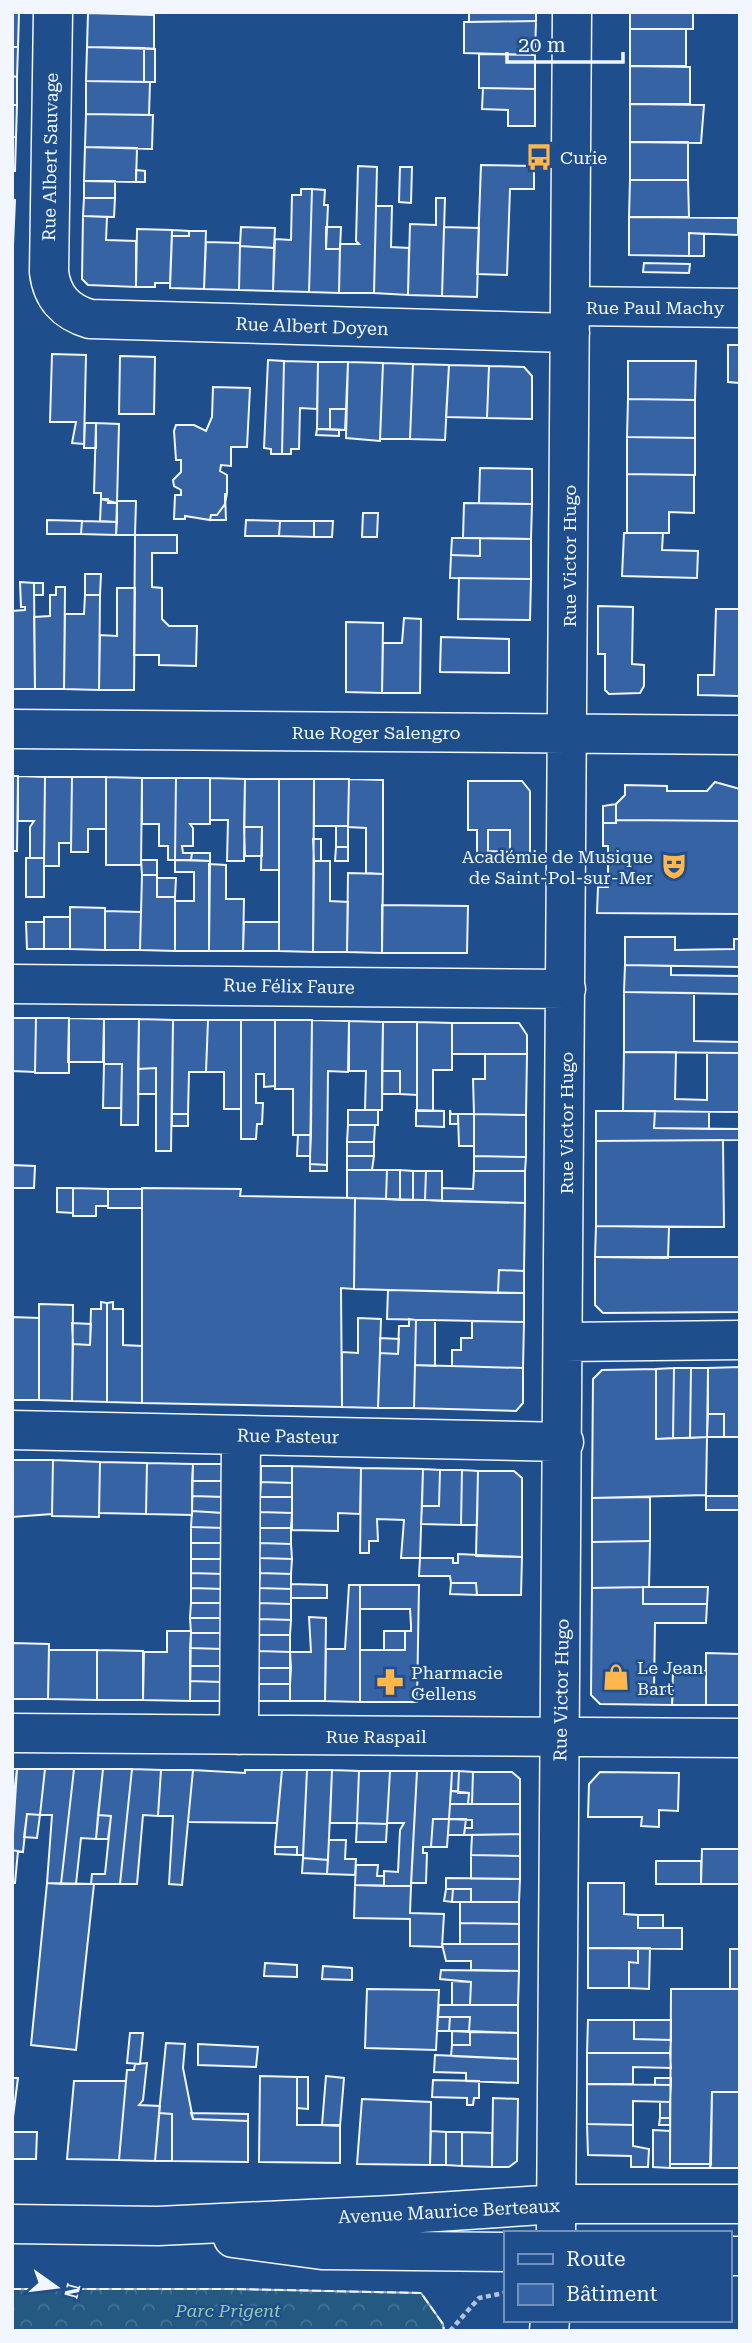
<svg xmlns="http://www.w3.org/2000/svg" width="752" height="2343" font-family="'Roboto Serif',serif">
<style>
.forest{fill:url(#forest-crowns);stroke:#a8bbd7;stroke-width:2}
.building{fill:#3563a3;stroke:#f2f6ff;stroke-width:2}
.lines{fill:none;stroke-linecap:round;stroke-linejoin:round}
.minor-casing{stroke:#f2f6ff;stroke-width:41}
.path{stroke:#b3c4dc;stroke-width:4.5;stroke-dasharray:5 3.5;stroke-linecap:butt}
.minor{stroke:#1f4e8c;stroke-width:38}
.fence{stroke:#f2f6ff;stroke-width:2;stroke-dasharray:9 3.5;stroke-linecap:butt}
.labels{text-anchor:middle;dominant-baseline:central;stroke-width:5;stroke-linejoin:round;paint-order:stroke}
.street-label{font-size:18px;fill:#f2f6ff;stroke:#1f4e8c}
.poi-label{font-size:18px;fill:#f2f6ff;stroke:#1f4e8c;text-anchor:start}
.park-label{font-size:18px;font-style:italic;fill:#97c8a6;stroke:#1f4e8c}
</style>
<defs>
<pattern id="forest-crowns" width="20" height="18" patternUnits="userSpaceOnUse" patternTransform="scale(1.75)"><rect width="20" height="18" fill="#245a82"/><path d="M2 6a3 3 0 1 1 6 0M12 15a3 3 0 1 1 6 0" fill="none" stroke="#447295"/></pattern>
</defs>
<rect width="100%" height="100%" fill="#1f4e8c"/>
<path class="forest" d="M12,2289H236L421,2293L443,2324L444,2331H12Z"/>
<path class="building" d="M469,12H536V21L469,22Z
M630,12H693V29H630Z
M12,13H19L18,47H12Z
M88,13L154,15V49L87,47Z
M536,21L535,55L464,53V22Z
M630,29H686V66H630Z
M12,47H18L17,77L12,76Z
M87,47L144,48V82L86,81Z
M144,48L155,49V82H144Z
M479,54L535,55V89L479,88Z
M630,66L690,67V104H630Z
M12,76L17,77V105H12Z
M86,81L150,82L149,115L86,114Z
M483,88L535,89V126H508V110L482,109Z
M630,104L704,105L701,143L630,142Z
M12,105H17L16,137H12Z
M86,114L153,115L152,149L85,147Z
M12,137H16L15,171H12Z
M630,142H688V180H630Z
M85,147L137,148L136,182L84,181Z
M481,165L534,166V189H510L507,275L477,274Z
M358,166L377,167L374,293H339L340,244H359L356,241Z
M400,167H412L411,203L399,202Z
M136,170L145,171V182H136Z
M630,180H688L689,217H629Z
M84,181H115V198H84Z
M301,189H312L309,292L273,291L275,239L291,240L292,195H301Z
M312,189L325,190L324,205H328L326,249H340L339,293L309,292Z
M84,198H115L114,217L83,216Z
M436,198H445L442,296L408,295L410,224L436,225Z
M12,199L15,200L13,245H12Z
M376,206H392L391,247L409,248L408,295L374,293Z
M83,216L107,217L106,240L136,241V287L88,285L82,279Z
M629,217L738,218V235L689,233V256L629,255Z
M241,227L275,228L274,248L240,246Z
M326,227H341L340,249H326Z
M444,227L479,228L477,297L442,296Z
M137,229L172,230L170,283H155V287H136Z
M172,230L189,231V236H172Z
M189,231H206L204,289L170,288L172,236H189Z
M689,233L704,234V256H689Z
M206,242L240,243L239,290L204,289Z
M240,246L274,248L273,291L239,290Z
M644,263L690,264L689,273L643,272Z
M728,345H740V400L739,383L728,382Z
M52,354L86,355L84,444L72,443L76,422H50Z
M120,356L155,357L154,414H119Z
M268,360L284,361L282,454H271V449L264,448Z
M284,361L318,362L317,409L300,408L299,449H291V454H282Z
M628,361H696L695,400L628,399Z
M318,362H348L346,409H330V429H317Z
M348,362L383,363L380,441L346,438Z
M383,363L413,364L410,439H380Z
M413,364L449,365L445,440L410,439Z
M449,365L489,366L487,418L446,417Z
M489,366L524,367L532,376V419L487,418Z
M213,387L250,388L247,447H231V466L221,465L220,471L227,475V493L225,504L217,515H211L210,520L185,516V519H174L175,495H181V490L174,486L173,480L181,472V460H176L174,431L176,425H194L206,431L212,417Z
M628,399L695,400V438L627,437Z
M330,409H346L345,430L330,429Z
M85,423H96V448H84Z
M96,423L119,424L117,503H108V499H101V493H94Z
M317,429L339,430V436L316,435Z
M627,437L695,438V475L627,474Z
M480,468L532,469V504L479,503Z
M627,474L694,475V513L669,512V533H627Z
M225,493L226,520H210L211,515H217L225,504Z
M101,499L117,503V522L100,521Z
M117,501H136L135,535H116Z
M464,503L532,504L531,539L463,538Z
M363,513H378L377,537H362Z
M47,520L82,521L81,534H47Z
M246,520L280,521L279,536H245Z
M82,521L117,522L116,535L81,534Z
M280,521H314V537L279,536Z
M314,521H333L332,537H314Z
M624,533H663L662,550L698,551L697,578L622,576Z
M135,535H177V553H152V587L162,588V619L169,626H197L196,666L159,665V655H134Z
M452,538H480V556L451,555Z
M480,538L531,539V579L450,578L451,555L480,556Z
M85,574H101L100,595H85Z
M459,578L531,579L530,620L458,619Z
M20,582L34,583L35,689H12V611L25,610V607H21Z
M34,583H43V595H34Z
M56,587H65L64,689H35L34,617L50,616V595H56Z
M117,588H135L134,690H99L100,635L117,636Z
M85,595H100L99,690L64,689L65,614H84Z
M598,606L633,607L632,664L644,665V686L640,693L609,694L605,690V654H598Z
M716,609H740V696L698,695V675H714Z
M404,618L421,619L420,693H382L383,643H402Z
M346,622L383,623L382,693L346,692Z
M441,637L509,639V673L440,672Z
M12,776H18L17,851H12Z
M18,776L45,777L44,858H30V827L34,821H18Z
M45,777H72L71,843H59V866H44Z
M72,777H106V829H88V852H71Z
M106,777L142,778L141,865H106Z
M142,778H176L175,860H168V846H159V824H142Z
M176,778H210V824H190L193,828V846H182L183,853H192L191,860H175Z
M210,778L245,779L244,861H227L228,820H210Z
M245,779H279V870H261L262,827H244Z
M279,779H314L313,952L279,951Z
M314,779H349L348,826H314Z
M349,779L383,780V874L366,873V828L348,827Z
M468,781H522L530,791V853H519V859H510V830H488V854H477V830H468Z
M715,782L740,789V821L616,820V804L625,795V785L667,786V791H707Z
M616,804V823H603V806Z
M616,820L740,821V914L597,913L598,887H608V846H603V823H616Z
M336,826H348V847H336Z
M244,827H262V856H245Z
M488,830H510V852L488,851Z
M313,839H321V861H314Z
M336,847H348V861H335Z
M192,853H210V861L191,860Z
M26,858H44V897H26Z
M141,860H157V875H142Z
M175,860L210,861L209,951H175V901H194V872H175Z
M314,861H330V901L348,902L347,952H313Z
M209,864L226,865V899H244L243,951H209Z
M348,873L383,874L382,953L347,952Z
M142,875H157V897H175V951L140,950Z
M157,878H176L175,897H157Z
M382,905L468,906L467,953H382Z
M70,907L105,908V950L70,949Z
M105,911L141,912L140,950H105Z
M44,917H70V949H44Z
M26,922H44V949H27Z
M244,922H279V951H243Z
M625,937H675V950L734,949V939H740V967L625,965Z
M625,965L671,966V975L740,976V994L624,992Z
M624,992L694,993V1041L740,1042V1053L624,1052Z
M12,1018H36L35,1072L12,1071Z
M36,1018H69V1073H35Z
M69,1018L104,1019L103,1062H68Z
M104,1019H139L138,1125H121L122,1064H104Z
M139,1019L173,1020L171,1151H156V1068L138,1069Z
M173,1020H208L206,1072H189L188,1114H172Z
M208,1020H241V1109H224V1072H206Z
M241,1020H275V1086L264,1087V1074H256V1103H263L262,1124H257L256,1139H241Z
M275,1020H312L311,1135H293V1089H275Z
M312,1020L349,1021L348,1072L328,1071L327,1165L310,1164Z
M349,1021L383,1022L382,1110H365L366,1071H349Z
M383,1022H417V1095L400,1094V1071H382Z
M417,1022L452,1023V1070H433V1111H417Z
M452,1023H519L527,1035V1054H452Z
M624,1052H676L675,1099L707,1100V1053H740V1112L623,1111Z
M485,1054H527L526,1115L474,1114L473,1079H485Z
M104,1064H122L121,1108H103Z
M156,1068V1094H138V1069Z
M382,1071H400V1094H382Z
M348,1110H378V1125H348Z
M416,1110L444,1111V1127L416,1126Z
M450,1110L451,1114H458V1124H450Z
M596,1111H655L654,1128L740,1129V1140L596,1141Z
M655,1111L709,1112V1129L654,1128Z
M172,1114H188V1126H172Z
M458,1114H474V1146H459Z
M474,1114L526,1115V1157L474,1156Z
M348,1125H375L374,1142H347Z
M298,1135H311L310,1156H297Z
M723,1140L724,1227L596,1226V1141Z
M347,1142H374V1156H347Z
M347,1156H374L372,1170H347Z
M474,1156L526,1157L525,1171H474Z
M310,1164L327,1165V1171H310Z
M12,1165L35,1166L34,1188H12Z
M347,1170H387L386,1199L347,1198Z
M387,1170H400V1200L386,1199Z
M400,1170L413,1171V1200H400Z
M413,1171H426L425,1200H413Z
M426,1171H442V1201L425,1200Z
M474,1171H525V1203L442,1201V1188L473,1189Z
M57,1188H73V1213L57,1212Z
M73,1188L108,1189V1206H96V1216H73Z
M142,1188L241,1189L240,1196L355,1198L354,1289L341,1288L342,1407L142,1403Z
M108,1189H142V1208H108Z
M355,1198L525,1203L524,1271L499,1270L498,1293L354,1289Z
M596,1226L669,1227L668,1258L595,1257Z
M595,1257H740V1312L603,1313L595,1305Z
M499,1270L524,1271V1293H498Z
M388,1290L524,1293V1322L387,1319Z
M101,1302L107,1303V1402L72,1401L73,1344L90,1345L91,1309H101Z
M113,1302V1309H123V1345L142,1346V1403L107,1402V1303Z
M39,1304L73,1305L72,1401L39,1400Z
M12,1317L39,1318V1400H12Z
M358,1318L381,1319L378,1408L342,1407V1352L358,1353Z
M409,1319L416,1320L414,1408H378L380,1353L398,1354L399,1326H409Z
M416,1320H435V1366L415,1365Z
M472,1321L524,1322L523,1368L452,1366V1350H461V1338H472Z
M72,1323L91,1324L90,1345L73,1344Z
M380,1338L399,1339L398,1354L380,1353Z
M415,1365L523,1368V1403L516,1411L414,1408Z
M740,1367V1437H724V1414H708V1368Z
M674,1368L673,1438L656,1439V1369Z
M674,1368H691L690,1438H673Z
M691,1368H708L707,1437L690,1438Z
M656,1369V1439L707,1437L706,1495L592,1498L593,1379L602,1370Z
M708,1414H724V1437H707Z
M12,1460H53L52,1514L12,1517Z
M53,1460L100,1462L99,1517L52,1516Z
M100,1462L147,1463L146,1514L99,1513Z
M147,1463L193,1464L192,1515L146,1514Z
M193,1464H224V1481H192Z
M261,1466H292V1483L261,1482Z
M292,1466L361,1468L360,1514L338,1513V1531L292,1530Z
M361,1468L423,1469L420,1558H401L404,1520L377,1519L378,1541H369V1553H360Z
M423,1469L440,1470L439,1506H422Z
M440,1470H462L461,1525L421,1524L422,1506H439Z
M462,1470L478,1471L477,1525H461Z
M478,1471H514L522,1478V1557L476,1556Z
M192,1481H224V1497L192,1496Z
M261,1482L292,1483V1497H260Z
M192,1496L224,1497L223,1513L192,1511Z
M706,1496H739V1510H706Z
M260,1497H292V1513L260,1512Z
M650,1497V1541L592,1542V1498Z
M192,1511L223,1513L224,1528L191,1527Z
M260,1512L292,1513L291,1528H260Z
M191,1527L224,1528L223,1543H191Z
M260,1528H291V1544L260,1543Z
M650,1541L649,1587L592,1588V1542Z
M191,1543H223V1559H191Z
M260,1543L291,1544L292,1559L259,1558Z
M458,1554L522,1557L521,1595H477L476,1583H451L450,1576H419L420,1558H453V1563H458Z
M259,1558L292,1559L291,1574L260,1573Z
M191,1559H223V1574L191,1573Z
M191,1573L223,1574V1589L191,1588Z
M260,1573L291,1574V1589L259,1588Z
M451,1583H476L477,1595L450,1594Z
M291,1584L327,1585V1598H291Z
M349,1585H360V1702L325,1701L326,1649H345Z
M360,1585H419L417,1702H360V1650H405V1631H411V1625L410,1609H360Z
M643,1587V1604H707L706,1623H655L654,1691H673L672,1705L600,1704L591,1695L592,1588Z
M643,1587H708L707,1604H643Z
M191,1588L223,1589L222,1603H191Z
M259,1588L291,1589V1604L259,1603Z
M191,1603H222L223,1618H190Z
M259,1603L291,1604V1620L259,1619Z
M309,1617L326,1618L325,1701H290V1652H311Z
M190,1618H223L222,1633H191Z
M259,1619L291,1620L290,1635H259Z
M167,1631H191L190,1701L143,1700L144,1652H167Z
M384,1631H405V1650H384Z
M191,1633H222V1649L190,1648Z
M259,1635H290V1652L259,1651Z
M12,1643L49,1644L48,1699H12Z
M190,1648L222,1649L221,1666H190Z
M49,1650H97V1700L48,1699Z
M97,1650L143,1651V1700H97Z
M259,1651L290,1652L291,1668H258Z
M706,1653L740,1654V1705H706Z
M190,1666H221V1682L190,1681Z
M258,1668H291L290,1684H259Z
M673,1670L706,1671V1705H672Z
M190,1681L221,1682V1701H190Z
M259,1684H290V1701H258Z
M12,1769H17L12,1811Z
M17,1769H45L40,1815L27,1814L23,1852L12,1850Z
M45,1769H74L61,1884L47,1883L52,1815H40Z
M74,1769H103L96,1839L81,1838L76,1884H61Z
M103,1769H132L120,1884H91L92,1874H105L111,1816L98,1815Z
M132,1769L161,1770L158,1816L143,1815L137,1884H120Z
M161,1770H193L182,1885L169,1884L173,1816H158Z
M193,1770L245,1773V1770H282L277,1823L188,1822Z
M282,1770H307L303,1855H297V1847H275Z
M307,1770H332L328,1860L303,1858Z
M332,1770L359,1771L357,1823H330Z
M359,1771H390L387,1824L357,1823Z
M390,1771H417L411,1886H384V1871L398,1872L400,1830L404,1823H387Z
M417,1771H452L449,1819H433L431,1847H423V1853H427L426,1883H411Z
M452,1771H459L458,1791H451Z
M459,1771L473,1772L472,1804H468L469,1793H458Z
M473,1772H512L520,1779V1804H472Z
M600,1772L679,1773L678,1811L659,1810V1827L641,1826L642,1817H588L589,1784Z
M451,1791L469,1793L468,1804H450Z
M450,1804H520V1834L464,1835L465,1828H472V1820L449,1819Z
M27,1814L40,1815L37,1838L24,1837Z
M98,1815L111,1816L108,1839H96Z
M433,1819H449L447,1847H431Z
M449,1819H466L464,1835H448Z
M357,1823L387,1824L386,1842H356Z
M520,1834V1856L471,1855L472,1835Z
M329,1840H346L345,1859H356L355,1875L327,1874Z
M275,1847H297V1855L275,1854Z
M702,1849H740V1884H701Z
M12,1850L18,1851L15,1883H12Z
M471,1855L520,1856V1879H471Z
M303,1858L328,1860L327,1874L302,1873Z
M656,1861H701V1884H656Z
M356,1865H378L377,1876H384V1886L355,1885Z
M446,1878L520,1879L519,1902H471V1889H446Z
M47,1883L94,1884L76,2050L31,2045Z
M588,1883H624V1914L638,1915V1928H682V1949L588,1948Z
M355,1885L411,1886L410,1913L444,1914L442,1947L410,1946V1919L354,1918Z
M446,1889H453L452,1902L444,1901Z
M453,1889H471V1902H452Z
M460,1902H519V1924L460,1923Z
M638,1915H663V1928H638Z
M460,1923L519,1924V1944H460Z
M442,1944H519V1971L471,1970V1961H446Z
M588,1948H638V1963L629,1962V1988H588Z
M638,1948H650L649,1989L629,1988V1962L638,1963Z
M730,1949H740V1989H730Z
M265,1963L297,1965V1977L264,1976Z
M323,1966L352,1968V1980L322,1979Z
M441,1970L519,1971L518,2005H470L471,1982L440,1979Z
M452,1981L471,1982L470,2005H452Z
M367,1989L439,1990L436,2050L365,2048Z
M671,1989H740V2092H712L711,2164H670Z
M439,2005H518V2033L469,2031L470,2017H438Z
M438,2017H450L449,2031H437Z
M450,2017H470L469,2031H449Z
M588,2020H634V2039L671,2040L670,2053H587Z
M634,2020H671V2040L634,2039Z
M452,2031L470,2032V2045H452Z
M470,2032L518,2033V2059L451,2056L452,2045H470Z
M130,2033H143L140,2064L127,2063Z
M166,2043L185,2044L183,2068L193,2119L248,2121V2162L172,2161V2114L159,2113Z
M198,2044L258,2047L256,2067L198,2065Z
M587,2053H670L671,2068L633,2067V2084H587Z
M435,2055L518,2059V2083L466,2081V2073L434,2072Z
M147,2063L143,2100L139,2105L160,2106L155,2161L119,2160L127,2070H134L135,2064Z
M260,2076L297,2077V2125H340V2163L259,2162Z
M326,2076L344,2078L340,2126L322,2125Z
M297,2077H308V2109L297,2108Z
M12,2078H18L12,2125Z
M655,2078H671V2085H655Z
M433,2080L479,2081V2098H474L473,2105H467V2098L432,2097Z
M74,2081H126L119,2160L67,2159Z
M587,2084L671,2085L670,2102L633,2101V2125L587,2124Z
M712,2092H740V2168H710Z
M493,2098L518,2099L517,2161L509,2167H492Z
M362,2099L431,2102L430,2165L357,2164Z
M660,2102H670V2118H660Z
M159,2113L172,2114V2161H155Z
M191,2113L248,2114V2121L193,2119Z
M660,2118H670V2125H659Z
M587,2124L633,2125V2146L649,2149L648,2167H631V2156L588,2155Z
M653,2130L670,2131V2168L653,2167Z
M431,2131L446,2132V2165H430Z
M12,2132H37L36,2159H12Z
M446,2132H462V2166L446,2165Z
M462,2132L492,2133V2167L462,2166Z
M670,2164H711L710,2168H670Z"/>
<g class="lines">
<defs>
<path id="minor" d="M53,12L49,272C52,297 66,312 90,319L570,333
M570,306L740,308
M12,729L740,735
M12,984L566,989
M564,1342L740,1340
M12,1430L564,1442
M12,1733L740,1738
M239,1735L241,1435
M12,2224L158,2226L392,2215L557,2204H740
M556,2233L572,12
M233,2238L322,2250L505,2252
M729,2256H740
M549,2331L550,2320"/>
</defs>
<use href="#minor" class="minor-casing"/>
<path class="path" d="M450,2331L479,2298L504,2293"/>
<use href="#minor" class="minor"/>
<path class="fence" d="M12,2289H236L421,2293L443,2324L444,2331"/>
</g>
<defs>
<symbol id="bus-bare" viewBox="-9 -9 18 18"><path d="M-5-6H5V4H4V6H2V4H-2V6H-4V4H-5ZM-3.5-4V0h7V-4ZM-3.5 1.2v1.5H-2V1.2ZM2 1.2v1.5H3.5V1.2Z" fill="#ffb74d" stroke="#1f4e8c" stroke-width="2.5" paint-order="stroke"/></symbol>
<symbol id="theatre-bare" viewBox="-9 -9 18 18"><path d="M-5-5.5Q0-4 5-5.5V0Q5 5 0 6Q-5 5-5 0ZM-3.3-2.5H-1v1.5H-3.3ZM1-2.5H3.3v1.5H1ZM-2.8 1Q0 5.5 2.8 1Z" fill="#ffb74d" stroke="#1f4e8c" stroke-width="2.5" paint-order="stroke"/></symbol>
<symbol id="shop-bare" viewBox="-9 -9 18 18"><path d="M-5-2.5h2.3a2.7 3.5 0 0 1 5.4 0H5L5.5 6h-11ZM-1.5-2.5h3a1.5 2.3 0 0 0-3 0Z" fill="#ffb74d" stroke="#1f4e8c" stroke-width="2.5" paint-order="stroke"/></symbol>
<symbol id="pharmacy-bare" viewBox="-9 -9 18 18"><path d="M-2-6h4v4h4v4h-4v4h-4v-4h-4v-4h4Z" fill="#ffb74d" stroke="#1f4e8c" stroke-width="2.5" paint-order="stroke"/></symbol>
</defs>
<g fill-rule="evenodd">
<use href="#bus-bare" x="520" y="138" width="38" height="38"/>
<use href="#theatre-bare" x="655" y="847" width="38" height="38"/>
<use href="#shop-bare" x="597" y="1658" width="38" height="38"/>
<use href="#pharmacy-bare" x="371" y="1663" width="38" height="38"/>
</g>
<g class="labels">
<g class="street-label">
<text transform="translate(50 157) rotate(-89)">Rue Albert Sauvage</text>
<text x="655" y="307">Rue Paul Machy</text>
<text transform="translate(312 326) rotate(2)">Rue Albert Doyen</text>
<text transform="translate(569 556) rotate(-90)">Rue Victor Hugo</text>
<text x="376" y="732">Rue Roger Salengro</text>
<text transform="translate(289 986) rotate(1)">Rue Félix Faure</text>
<text transform="translate(566 1123) rotate(-90)">Rue Victor Hugo</text>
<text transform="translate(288 1436) rotate(1)">Rue Pasteur</text>
<text transform="translate(561 1690) rotate(-89)">Rue Victor Hugo</text>
<text x="376" y="1736">Rue Raspail</text>
<text transform="translate(449 2211) rotate(-3)">Avenue Maurice Berteaux</text>
</g>
<g class="poi-label">
<text x="560" y="157">Curie</text>
<text x="653" y="856" text-anchor="end">Académie de Musique<tspan x="653" dy="21">de Saint-Pol-sur-Mer</tspan></text>
<text x="637" y="1667">Le Jean<tspan x="637" dy="21">Bart</tspan></text>
<text x="411" y="1672">Pharmacie<tspan x="411" dy="21">Gellens</tspan></text>
</g>
<g class="park-label">
<text x="228" y="2310">Parc Prigent</text>
</g>
</g>
<rect width="752" height="2343" fill="none" stroke="#f2f6ff" stroke-width="28"/>
<rect x="504" y="2231" width="228" height="91" fill="#1f4e8c" stroke="#7391ba" stroke-width="2"/>
<rect x="518" y="2254" width="35" height="10" fill="#1f4e8c" stroke="#7391ba" stroke-width="2"/>
<text x="566" y="2266" font-size="21" fill="#f2f6ff">Route</text>
<rect x="518" y="2284" width="35" height="21" fill="#3563a3" stroke="#7391ba" stroke-width="2"/>
<text x="566" y="2301" font-size="21" fill="#f2f6ff">Bâtiment</text>
<g transform="translate(56 2287) rotate(104)" stroke="#1f4e8c" stroke-width="5" paint-order="stroke">
<path d="M0-5L12 26L0 18L-12 26Z" fill="#f2f6ff"/>
<text y="-10" font-size="19" font-weight="bold" text-anchor="middle" fill="#f2f6ff">N</text>
</g>
<path d="M507 52v10h116v-10" fill="none" stroke="#f2f6ff" stroke-width="3.5"/>
<text x="518" y="52" font-size="21" fill="#f2f6ff" stroke="#1f4e8c" stroke-width="5" paint-order="stroke">20 m</text>
</svg>
